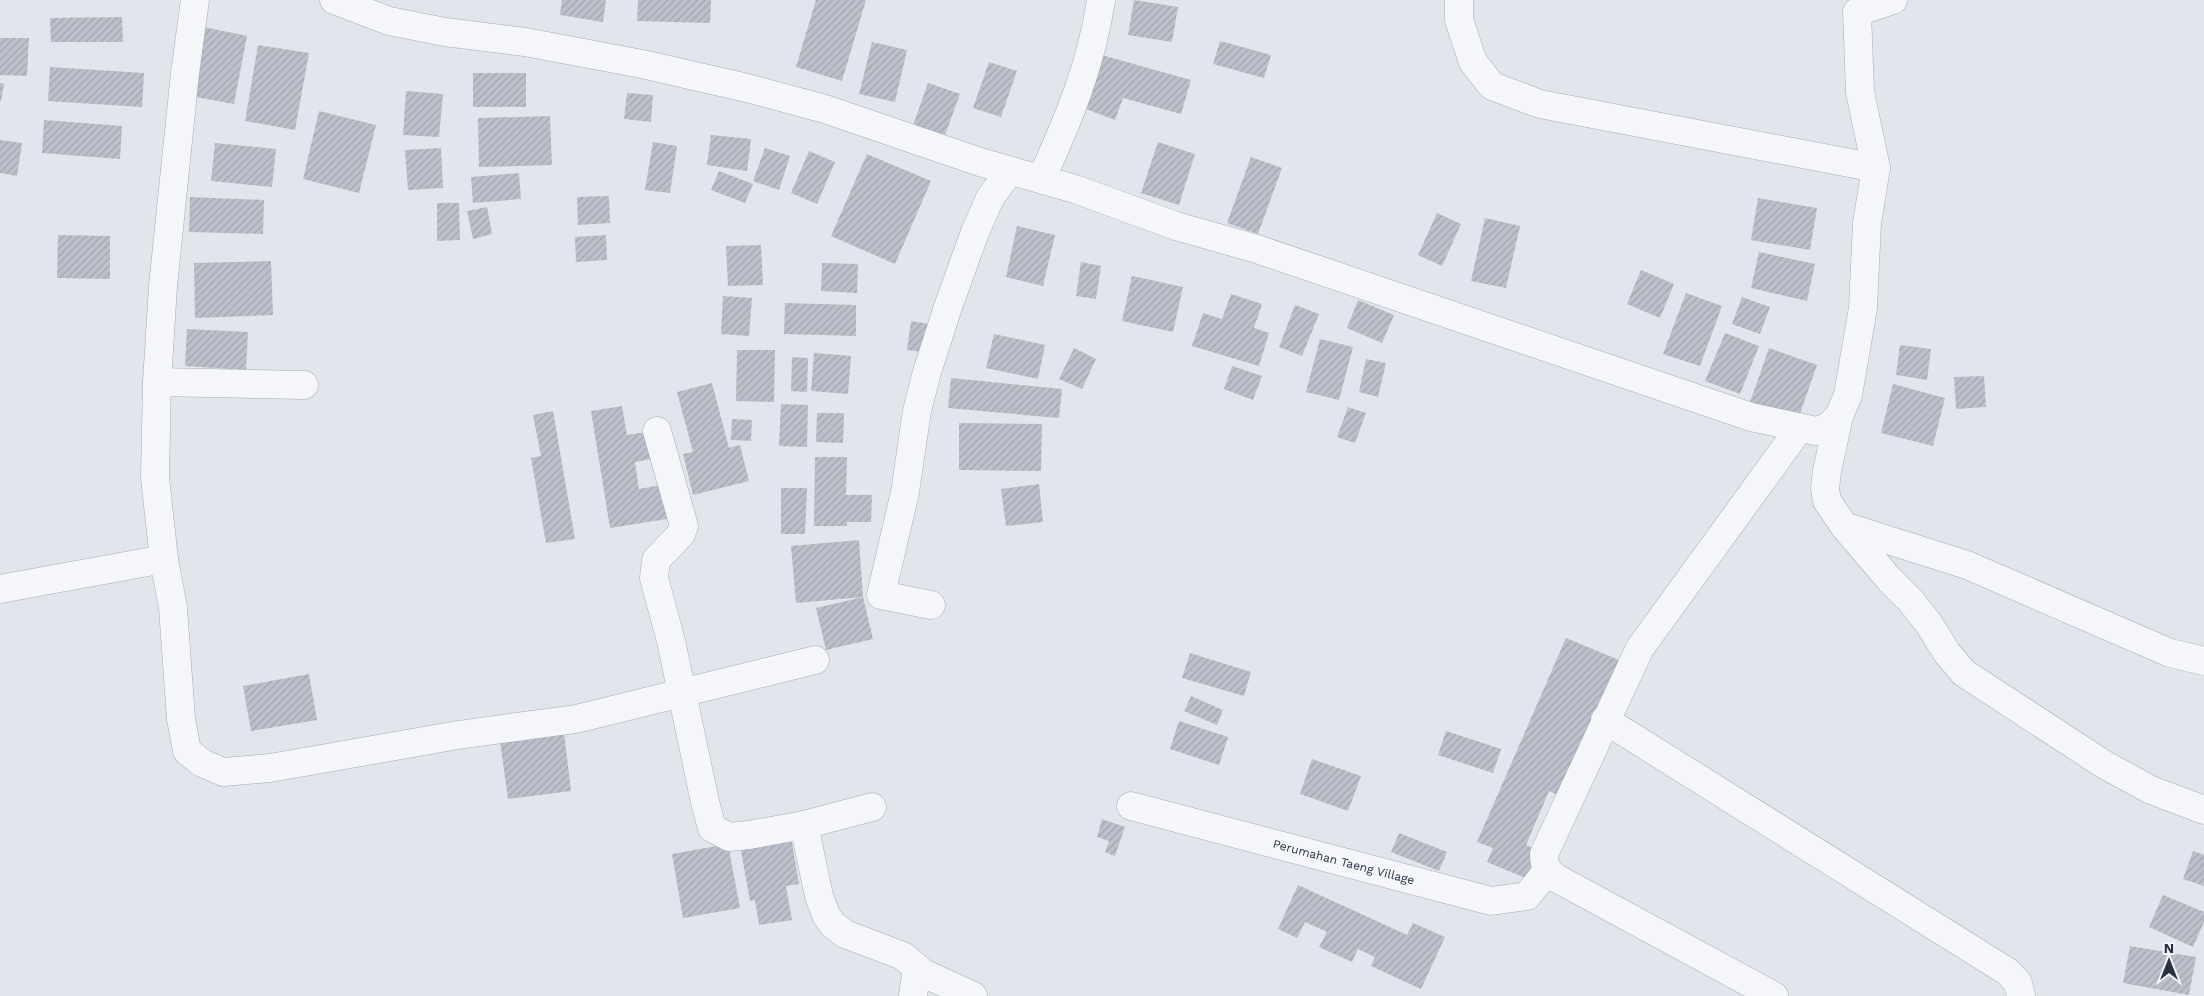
<svg xmlns="http://www.w3.org/2000/svg" width="2204" height="996" font-family="'Work Sans',sans-serif">
<style>
.building{fill:url(#building-hatch)}
.lines{fill:none;stroke-linecap:round;stroke-linejoin:round}
.minor-casing{stroke:#a7abb6;stroke-width:29}
.minor{stroke:#f5f6f9;stroke-width:28}
.labels{text-anchor:middle;dominant-baseline:central;stroke-width:5;stroke-linejoin:round;paint-order:stroke}
.street-label{font-size:12px;fill:#293144;stroke:#f2f4f8}
</style>
<defs>
<pattern id="building-hatch" width="6" height="6" patternUnits="userSpaceOnUse" patternTransform="scale(1.25)"><rect width="6" height="6" fill="#bcc0cb"/><path d="M-1 1l2-2M0 6l6-6M5 7l2-2" fill="none" stroke="#a2a5b0"/></pattern>
</defs>
<rect width="100%" height="100%" fill="#e2e5eb"/>
<path class="building" d="M562,0H606L603,22L560,15Z
M638,0H711L710,23L637,21Z
M816,0H866L842,81L796,67Z
M1134,0L1178,7L1172,42L1128,35Z
M122,17L123,42H51L50,18Z
M204,27L247,36L234,104L190,96Z
M0,38H29L27,76L0,75Z
M1220,41L1271,55L1264,78L1213,64Z
M872,42L907,50L895,102L859,94Z
M258,45L309,53L295,130L245,121Z
M1098,54L1191,80L1181,114L1123,98L1115,120L1075,105Z
M989,62L1017,71L1001,117L973,108Z
M50,67L144,73L142,107L48,101Z
M473,73H526V107H473Z
M0,83L4,84L1,101H0Z
M928,83L960,94L942,143L911,131Z
M406,91L443,94L439,137L403,135Z
M627,93L653,95L651,122L624,119Z
M319,111L376,125L359,193L303,179Z
M550,116L552,165L479,167L478,118Z
M44,120L122,126L120,159L42,153Z
M711,135L751,139L747,171L707,165Z
M0,140L22,143L17,176L0,173Z
M653,142L677,146L670,193L645,190Z
M1158,142L1195,154L1179,205L1141,193Z
M215,143L276,149L272,187L211,181Z
M441,148L443,188L408,190L405,150Z
M765,148L790,156L779,190L753,181Z
M809,151L835,162L817,204L791,193Z
M867,154L931,181L895,264L831,236Z
M1251,157L1282,168L1258,234L1227,223Z
M719,171L753,184L745,203L711,190Z
M519,173L521,199L473,203L471,177Z
M609,196L610,223L578,225L577,197Z
M190,197L264,200L263,234L189,232Z
M1758,198L1817,208L1810,250L1751,240Z
M437,203H459L460,240L437,241Z
M487,207L492,234L473,239L467,211Z
M1437,213L1461,224L1442,266L1418,255Z
M1485,218L1520,226L1506,288L1471,281Z
M1017,226L1055,235L1043,286L1006,277Z
M58,235L110,236V279L57,278Z
M606,235L607,260L576,262L575,237Z
M761,245L763,285L728,286L726,246Z
M1759,252L1815,264L1807,301L1751,288Z
M271,261L273,315L195,318L194,263Z
M1081,262L1101,266L1096,299L1076,296Z
M822,263L858,264L857,293L821,291Z
M1641,270L1674,284L1660,318L1627,304Z
M1132,276L1183,287L1173,332L1122,321Z
M1686,293L1722,306L1700,366L1663,354Z
M1231,294L1262,304L1254,328L1269,333L1259,366L1192,346L1203,313L1222,319Z
M723,296L752,298L749,336L721,334Z
M1742,297L1770,307L1760,334L1732,324Z
M1358,300L1394,315L1382,343L1347,328Z
M785,303L856,305V336L784,334Z
M1295,305L1319,314L1302,356L1279,347Z
M911,321L934,325L930,353L907,350Z
M187,329L248,332L246,370L185,366Z
M1725,333L1759,346L1740,394L1705,381Z
M994,334L1045,345L1038,379L986,368Z
M1320,339L1353,347L1339,400L1306,392Z
M1900,345L1931,349L1927,380L1896,375Z
M1074,348L1096,359L1082,389L1059,379Z
M1769,348L1817,365L1796,425L1748,408Z
M737,350H775L774,402L736,401Z
M814,353L851,356L848,394L811,391Z
M792,357L808,358L807,392L791,391Z
M1366,359L1386,363L1378,397L1359,392Z
M1232,366L1262,376L1253,400L1224,389Z
M1984,376L1986,407L1956,409L1954,377Z
M951,378L1062,389L1059,418L948,408Z
M712,383L729,448L740,445L749,481L693,495L683,454L693,452L677,392Z
M1893,384L1945,398L1933,446L1881,433Z
M781,404L808,405L807,447L779,446Z
M622,406L627,435L647,432L651,459L635,462L639,489L662,485L667,519L610,528L591,411Z
M1348,407L1366,413L1355,443L1337,437Z
M553,411L575,539L546,543L531,458L541,456L533,415Z
M817,413H844L843,443L816,442Z
M732,419L752,420L751,441L731,440Z
M959,423L1042,424L1041,471L959,470Z
M815,457H847L846,495H872L871,522H847V526H814Z
M1039,484L1043,522L1006,526L1001,489Z
M781,488H807L805,534H781Z
M859,540L863,597L796,603L791,546Z
M863,597L873,639L826,650L816,608Z
M1566,638L1619,660L1560,796L1549,791L1526,845L1540,851L1528,879L1487,862L1493,848L1477,842Z
M1190,653L1251,672L1244,696L1182,678Z
M309,674L317,720L251,731L243,686Z
M1191,696L1223,710L1217,725L1184,711Z
M1179,721L1228,737L1219,765L1170,749Z
M1446,731L1501,749L1493,773L1438,755Z
M564,733L571,791L508,799L500,741Z
M1312,759L1361,776L1348,811L1300,794Z
M1102,819L1125,827L1115,856L1105,852L1109,841L1097,837Z
M1399,833L1447,852L1439,871L1391,852Z
M791,837L799,884L786,886L792,920L759,925L755,900L750,901L740,845Z
M728,844L740,908L683,918L672,854Z
M2193,851L2204,855V886L2183,879Z
M1298,885L1407,935L1413,923L1445,937L1421,989L1371,966L1375,957L1358,949L1352,962L1319,947L1327,932L1305,922L1297,938L1278,929Z
M2163,895L2204,912V922L2193,947L2149,927Z
M2130,946L2196,957L2189,995L2123,983Z"/>
<g class="lines">
<defs>
<g id="minor">
<path d="M195,0L185,73L163,286L157,382L155,478L164,559L173,608L181,719L187,751L202,763L223,772L270,768L458,735L576,719L815,660"/>
<path d="M334,0L389,21L445,32L525,42L642,64L747,88L825,109L980,162L1075,189L1176,226L1257,249L1751,417L1816,431L1828,427L1839,416L1848,395L1863,308L1867,223L1876,168L1860,92L1857,12L1893,0"/>
<path d="M1459,0V20L1473,62L1492,86L1540,104L1876,168"/>
<path d="M1041,179C1068,122 1092,62 1101,0"/>
<path d="M157,382L304,385"/>
<path d="M1839,416L1827,471L1825,489L1827,501L1844,526L1889,579L1910,600L1929,624L1947,653L1964,673L2105,765L2151,790L2204,810"/>
<path d="M657,431L684,526L681,534L656,560L654,578L671,641L705,802L712,828L729,837L749,835L804,825L872,807"/>
<path d="M1844,526L1967,565L2170,653L2204,661"/>
<path d="M0,589L164,559"/>
<path d="M931,605L881,595L905,492L917,411L927,372L948,307L975,232L990,198L1009,172"/>
<path d="M1605,720L2008,972L2018,983L2021,996"/>
<path id="s1" d="M1131,806L1491,901L1527,896L1547,871"/>
<path d="M804,825L819,896L826,915L833,925L845,934L903,956L923,973L973,996"/>
<path d="M913,996L917,968"/>
<path d="M1774,996L1556,878C1547,871 1544,866 1544,854L1640,648L1799,429"/>
</g>
</defs>
<use href="#minor" class="minor-casing"/>
<use href="#minor" class="minor"/>
</g>
<g class="labels">
<g class="street-label">
<text stroke="none"><textPath href="#s1" startOffset="220">Perumahan Taeng Village</textPath></text>
</g>
</g>
<g transform="translate(2169 961)" stroke="#f2f4f8" stroke-width="4" paint-order="stroke">
<path d="M0-4L9 19L0 12L-9 19Z" fill="#293144"/>
<text y="-8" font-size="14" font-weight="bold" text-anchor="middle" fill="#293144">N</text>
</g>
</svg>
